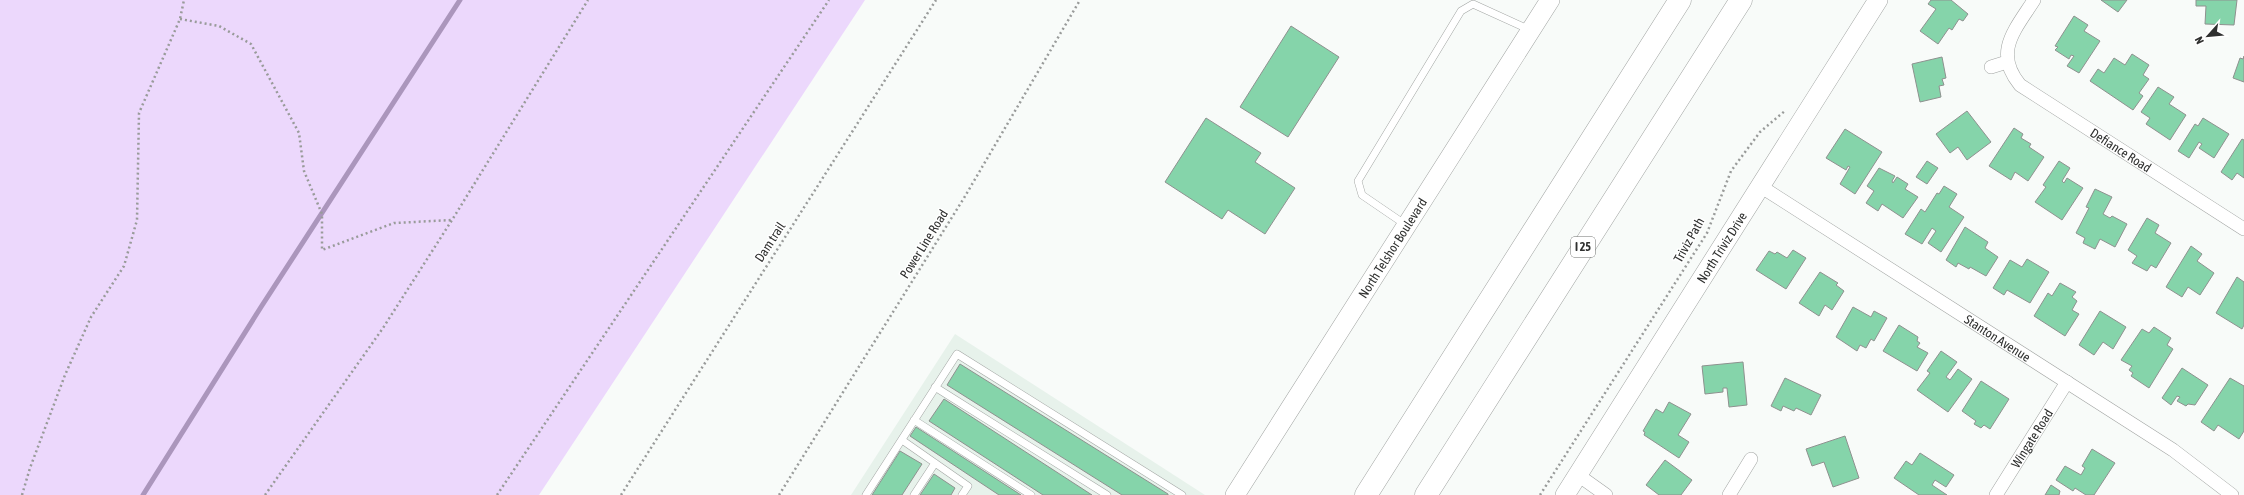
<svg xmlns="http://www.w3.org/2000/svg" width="2244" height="495" font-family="'Asap Condensed',sans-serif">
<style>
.built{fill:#e7f2eb}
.green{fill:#ecd8fc}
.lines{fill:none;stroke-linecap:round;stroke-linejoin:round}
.stream{stroke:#ab96bc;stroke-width:5}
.building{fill:#85d4aa;stroke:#8e918f}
.lane-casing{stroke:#a2a5a3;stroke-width:8}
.street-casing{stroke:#a2a5a3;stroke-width:14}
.secondary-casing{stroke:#a2a5a3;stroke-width:20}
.highway-casing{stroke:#a2a5a3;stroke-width:23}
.path{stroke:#999b9a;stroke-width:2.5;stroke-dasharray:2 3;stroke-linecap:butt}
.lane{stroke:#fff;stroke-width:7}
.street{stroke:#fff;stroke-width:13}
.secondary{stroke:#fff;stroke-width:19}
.highway{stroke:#fff;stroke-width:22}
.labels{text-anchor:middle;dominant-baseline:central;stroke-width:3;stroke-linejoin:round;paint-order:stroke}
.shield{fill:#fff;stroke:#6d6e6d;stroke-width:1}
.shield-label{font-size:12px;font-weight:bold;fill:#2f302f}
.street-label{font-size:13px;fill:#2f302f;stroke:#fff}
</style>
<rect width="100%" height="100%" fill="#f8fbf9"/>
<path class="built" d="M955,334L1205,495H851Z"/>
<path class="green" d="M0,0H865L539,495H0Z"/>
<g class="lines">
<path class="stream" d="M143,495L261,307L460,0"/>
</g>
<path class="building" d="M1931,0H1951L1968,14L1963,21L1959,19L1952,30L1949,28L1938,44L1920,31L1936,9L1928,4Z
M2101,0H2127L2118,12Z
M2196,0H2237L2234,25L2205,24L2206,6H2196Z
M2074,16L2088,25L2084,31L2100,41L2079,73L2067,66L2074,56L2071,55L2069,59L2055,50L2058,47L2055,46Z
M1291,26L1339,57L1288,137L1240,107Z
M2132,54L2149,65L2143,75L2149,79L2139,93L2143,96L2133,110L2090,81L2098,69L2104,73L2114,58L2125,65Z
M2244,56V82L2233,78L2240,58L2243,59Z
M1942,57L1946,78L1942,79L1944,85L1939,86L1941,97L1920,102L1912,64Z
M2158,87L2174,97L2169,104L2186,115L2170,140L2146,124L2150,118L2141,112Z
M1967,111L1991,142L1967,160L1958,147L1950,153L1936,134Z
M1206,118L1261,153L1255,162L1295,188L1265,234L1228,210L1222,219L1165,182Z
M2203,118L2229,134L2214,158L2199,148L2202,144L2199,142L2189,158L2178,151L2195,124L2198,126Z
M2014,128L2023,134L2021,138L2031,144L2029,147L2044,157L2028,181L2015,172L2011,180L1989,166Z
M1845,129L1882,152L1855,194L1840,184L1850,167L1848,166L1846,170L1826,158Z
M2242,139L2244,140V178L2237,173L2232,180L2221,172Z
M1927,161L1938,168L1927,184L1916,177Z
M2059,161L2070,168L2062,181L2064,183L2067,178L2083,188L2062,220L2035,202L2046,187L2043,185Z
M1879,168L1895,176L1892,181L1893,183L1897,177L1908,184L1905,189L1918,197L1903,218L1882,204L1878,211L1866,203L1874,191L1867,186Z
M1944,186L1957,194L1949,207L1964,217L1941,252L1928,243L1936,231L1932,228L1922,244L1905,234L1921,209L1925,212L1937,193L1939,194Z
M2095,189L2112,197L2103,214L2110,218L2112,216L2127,224L2115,247L2100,239L2095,249L2083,243L2085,238L2076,233L2089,208L2086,207Z
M2147,218L2159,225L2155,233L2171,243L2156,268L2151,265L2147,271L2132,263L2137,256L2128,250Z
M1965,227L1988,242L1985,248L1998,257L1986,276L1970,267L1969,269L1958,263L1956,267L1946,260Z
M2191,246L2202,254L2197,261L2214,273L2200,295L2188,287L2182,297L2166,287Z
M1793,250L1806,258L1786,289L1756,270L1769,251L1775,254L1777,252L1787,258Z
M2027,259L2049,272L2030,303L2007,290L2004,295L1993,288L2010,260L2022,267Z
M1820,272L1838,283L1836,285L1844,291L1832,310L1825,305L1819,316L1799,303Z
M2237,277L2244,282V325L2242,329L2216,313Z
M2060,283L2076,292L2072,297L2077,301L2072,310L2079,314L2065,336L2034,316L2048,293L2052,296Z
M1853,307L1871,317L1874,311L1887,318L1874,341L1871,339L1866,348L1860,345L1857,351L1836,337Z
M2100,311L2126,327L2113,349L2103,342L2094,355L2079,345Z
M1899,325L1918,337L1917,341L1920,343L1917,347L1928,353L1917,371L1883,351Z
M2154,327L2171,338L2167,345L2173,349L2149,388L2131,376L2133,373L2129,370L2132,366L2121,360L2142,329L2149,333Z
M1941,351L1957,362L1946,377L1950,380L1958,369L1972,379L1948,412L1917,390L1930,373L1927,371Z
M1743,362L1747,405L1729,407L1727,388H1723V392L1705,394L1702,366Z
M960,364L1168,494V495H1122L947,385Z
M2182,368L2208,385L2195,405L2188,404L2186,406L2177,401L2180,397L2177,396L2171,405L2162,398Z
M1785,378L1821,395L1811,415L1796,408L1794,411L1783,406L1781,411L1771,406Z
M2230,378L2244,386V431L2239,439L2218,425L2214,431L2201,422Z
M1981,381L2009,399L1990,429L1984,425L1981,428L1974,424L1976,421L1962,411Z
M944,399L1092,495H1043L929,421Z
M1669,402L1691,414L1678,435L1689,442L1679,458L1644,435L1645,432L1643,431L1656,409L1663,413Z
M916,427L1021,495H999L910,436Z
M1845,436L1859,478L1833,487L1824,462L1812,466L1806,449Z
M2092,449L2115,463L2094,495H2086L2075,488L2073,491L2056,480L2065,466L2081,475L2085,468L2082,466Z
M900,451L922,464L902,495H872Z
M1920,453L1954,475L1946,487L1935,480L1932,485L1947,495H1919L1894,478L1906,461L1912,465Z
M1665,460L1692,480L1681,495H1659L1646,485Z
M934,474L955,488L951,495H920Z
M2051,485L2060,491L2059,495H2045Z"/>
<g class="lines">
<defs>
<path id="lane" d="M1406,225L1362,195L1358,181L1461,11L1473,4L1530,30
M935,387L1107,495
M914,420L1031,495
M902,440L968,486L962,495
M866,495L957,354L1182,495
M914,495L935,463"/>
<g id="street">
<path id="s1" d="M2034,0C2015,30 1993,52 2020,85L2244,229"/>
<path d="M1991,67L2007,62"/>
<path id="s2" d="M1760,186L2173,450L2232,495"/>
<path d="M1578,475L1606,495"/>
<path d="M1729,495L1751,459"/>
<path id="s3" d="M1996,495L2067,382"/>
</g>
<g id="secondary">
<path id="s4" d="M1235,495L1550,0"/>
<path id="s5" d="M1565,495L1878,0"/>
</g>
<path id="highway" d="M1366,495L1680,0
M1426,495L1741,0"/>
</defs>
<use href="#lane" class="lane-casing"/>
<use href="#street" class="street-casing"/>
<use href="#secondary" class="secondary-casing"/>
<use href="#highway" class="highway-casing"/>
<path class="path" d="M180,19L219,26L251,44L299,133L304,171L322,214V250L394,223L452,220
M22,495L30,468L65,375L91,317L124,266L137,220L139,113L180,19L184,0
M265,495L383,328L452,220L588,0
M497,495L829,0
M621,495L936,0
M779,495L964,198L1080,0
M1540,495L1707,233L1731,171L1760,132L1786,110"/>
<use href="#lane" class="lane"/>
<use href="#street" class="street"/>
<use href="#secondary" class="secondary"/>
<use href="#highway" class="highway"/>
</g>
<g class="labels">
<rect class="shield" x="1571" y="237" width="24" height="20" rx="3"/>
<g class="shield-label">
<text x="1583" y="247">I 25</text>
</g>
<g class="street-label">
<text stroke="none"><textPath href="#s1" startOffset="215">Defiance Road</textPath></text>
<text transform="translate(1689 240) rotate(-61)">Triviz Path</text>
<text transform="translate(770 242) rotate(-57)">Dam trail</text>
<text transform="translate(924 244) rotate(-58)">Power Line Road</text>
<text stroke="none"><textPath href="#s5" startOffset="293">North Triviz Drive</textPath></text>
<text stroke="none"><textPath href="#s4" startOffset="293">North Telshor Boulevard</textPath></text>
<text stroke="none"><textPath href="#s2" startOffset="282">Stanton Avenue</textPath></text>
<text stroke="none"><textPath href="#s3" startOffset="67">Wingate Road</textPath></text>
</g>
</g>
<g transform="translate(2208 36) rotate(243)" stroke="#ffffff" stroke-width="3" paint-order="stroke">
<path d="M0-3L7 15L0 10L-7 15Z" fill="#2f302f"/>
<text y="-6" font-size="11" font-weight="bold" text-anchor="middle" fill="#2f302f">N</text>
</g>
</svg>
